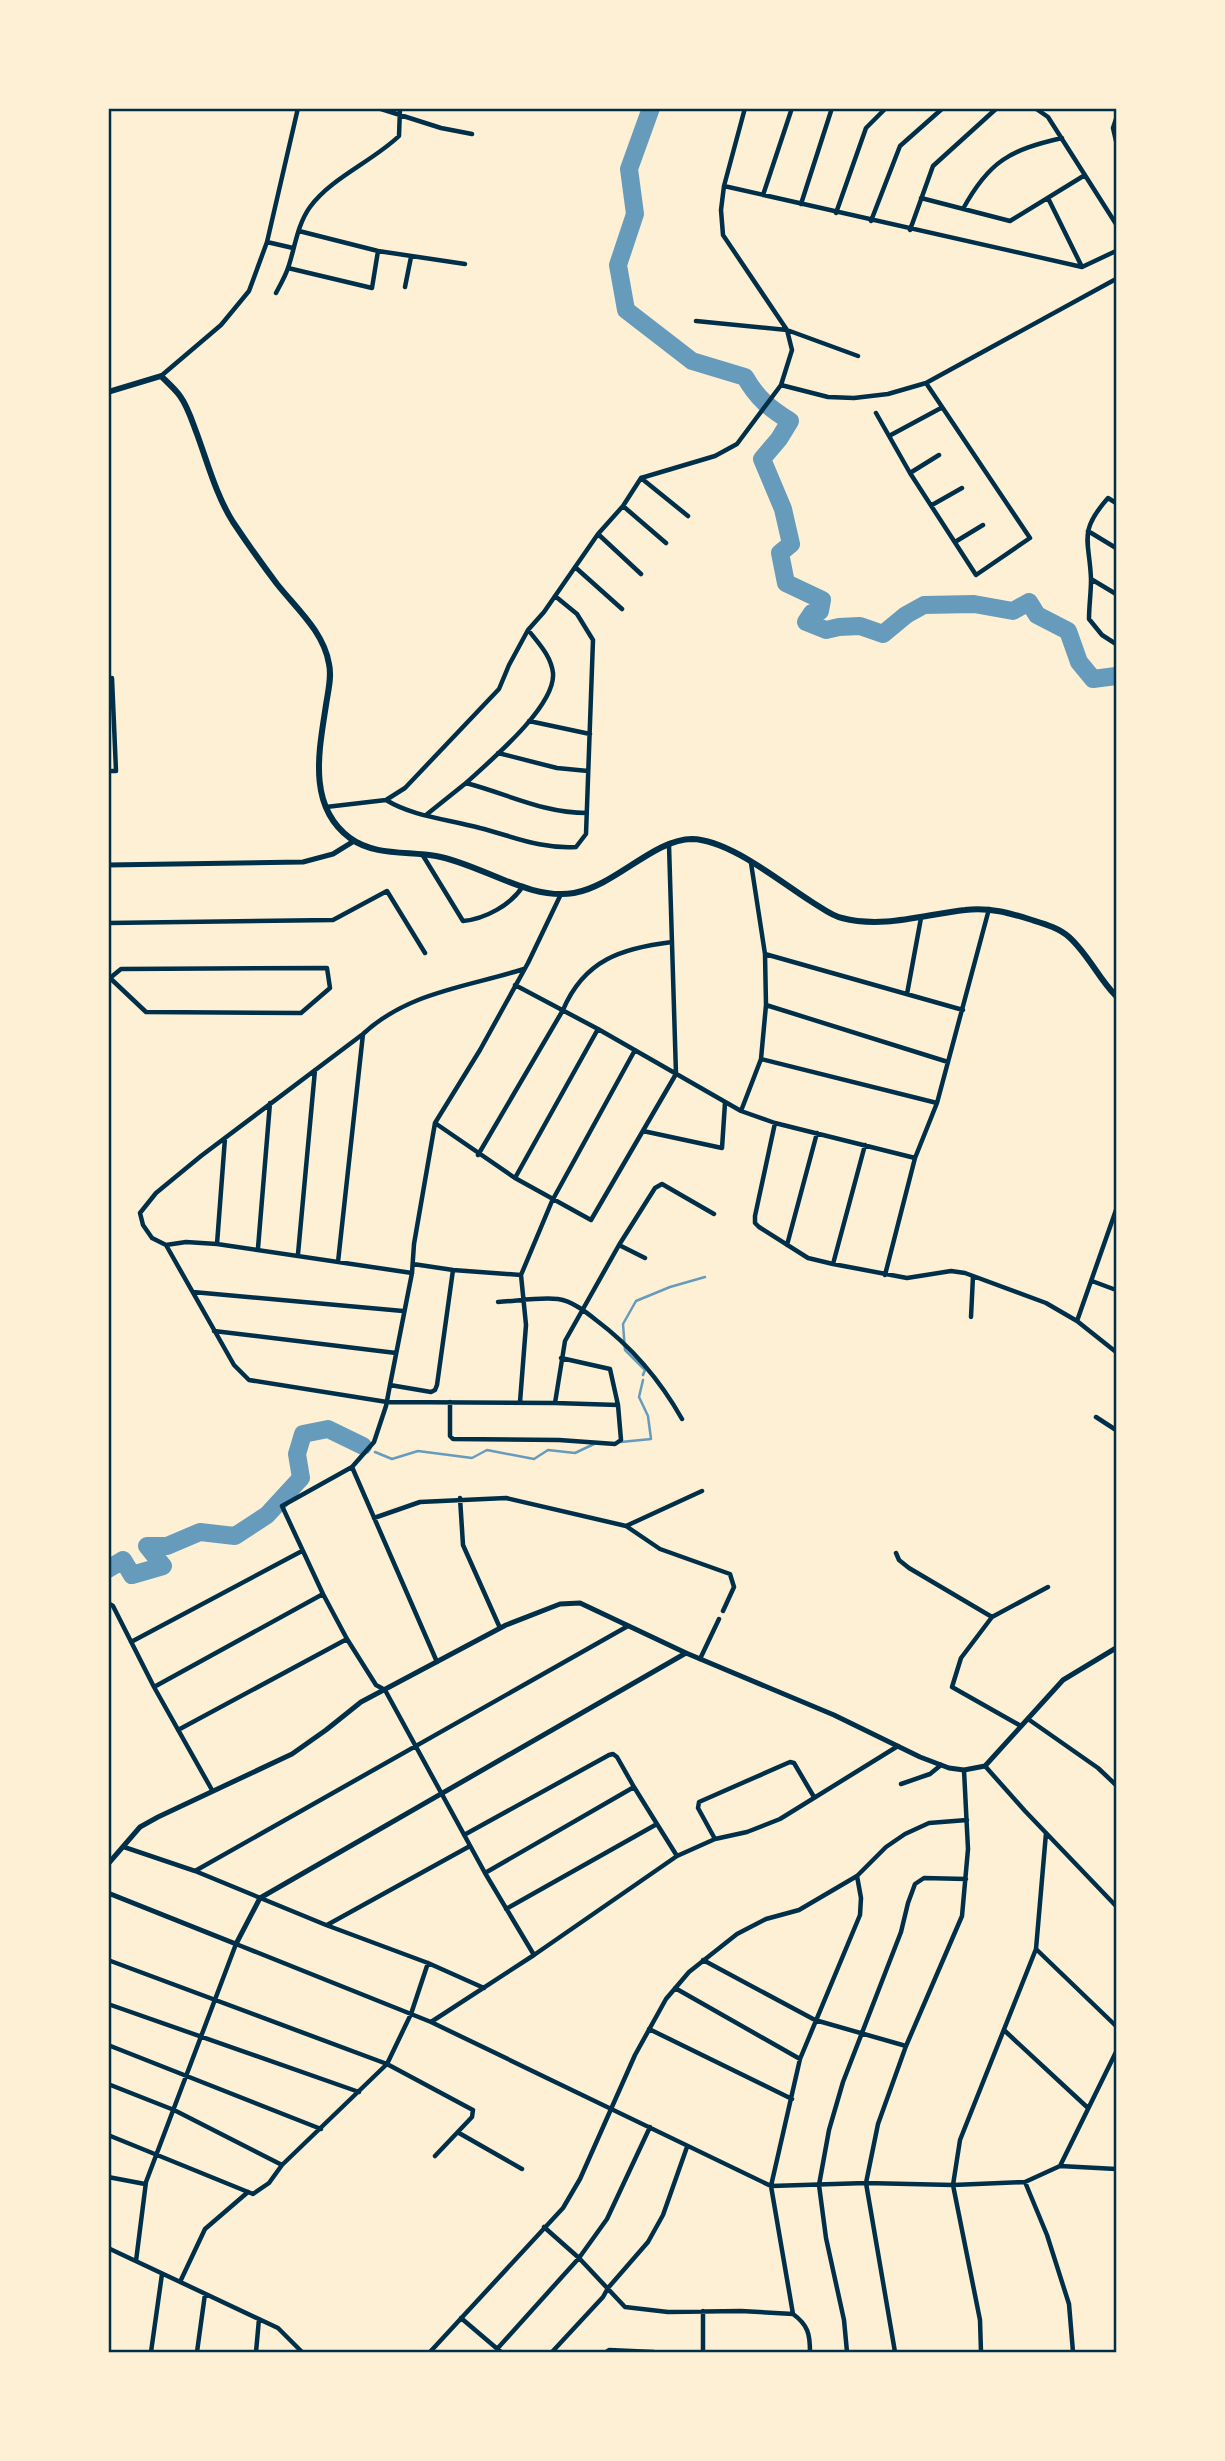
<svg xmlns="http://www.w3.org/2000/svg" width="1225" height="2461" font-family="'Exo 2',sans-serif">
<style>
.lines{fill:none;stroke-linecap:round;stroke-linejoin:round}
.stream{stroke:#669bbc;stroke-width:2.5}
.river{stroke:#669bbc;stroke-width:18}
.minor{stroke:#003049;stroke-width:4.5}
.tertiary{stroke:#003049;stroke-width:5}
.secondary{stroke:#003049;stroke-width:6}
.neatline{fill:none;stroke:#003049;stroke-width:2.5}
</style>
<rect width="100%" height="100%" fill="#fdf0d5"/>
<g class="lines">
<path class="stream" d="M643,1375L645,1370L625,1350L623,1324L636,1301L670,1287L705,1277
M621,1442L651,1439L648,1416L639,1397L643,1380
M375,1452L392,1459L418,1451L472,1458L487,1450L534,1459L548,1450L575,1453L594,1444"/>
<path class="river" d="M651,108L629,169L635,214L618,265L626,310L692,361L745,377C757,398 770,409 790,421L779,439L762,459L783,509L791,544L780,553L786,583L822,600L820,611L812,613L806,622L826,630L839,627L860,626L883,634L906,615L924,605L974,604L1013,611L1029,602L1037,615L1068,631L1079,662L1093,679L1116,676
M108,1569L123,1560L132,1575L163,1566L147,1546H167L200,1532L235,1536L267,1515L301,1478L297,1454L303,1434L328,1429L363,1446"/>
<path class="minor" d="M378,108L441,128L472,134
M1035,108L1048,117L1116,224
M1116,119L1113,128L1116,141
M724,186L1082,267L1116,251
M763,195L792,108
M921,198L1010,221L1085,175
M1048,198L1082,267
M801,204L832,108
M963,209C989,161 1010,150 1062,138
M836,213L866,128L886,108
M871,221L900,146L943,108
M910,230L933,166L997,108
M299,231L378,251L465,264
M267,242L293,248
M288,268L372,288L378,251
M405,287L411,257
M276,293C280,285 285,277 288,268C295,248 297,225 310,207C331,178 373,161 399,136L400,108
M696,321L787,330L858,356
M161,376L221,325L249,291L267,242L298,108
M781,385L828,397L854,398L888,394L926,383L1116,279
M876,413L910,473L976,575L1030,538L926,383
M889,436L941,408
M910,473L939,455
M641,478L688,516
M1116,503L1108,498C1077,533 1090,541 1091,580C1091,593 1089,606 1089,619L1102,635L1116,644
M932,505L962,488
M623,506L666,543
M1088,531L1116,548
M598,534L641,574
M955,542L983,525
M575,567L622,609
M1091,579L1116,594
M529,631C539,644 551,656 553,673C556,706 490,761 466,783C508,794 543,813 587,813
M529,721L590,734
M498,753L557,768L588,771
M108,771H116L112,678
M386,800C414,817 448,819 480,828C515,837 540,849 576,847L586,834L593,640L577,614L555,596
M326,807L386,800L405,788L499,689L509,665L528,630L544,612L598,534L623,506L641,478L715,456L737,444L781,385L792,350L787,330L723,235L721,210L724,186L745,108
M426,815L466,783
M422,854L463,921C485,919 511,905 523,886
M751,863L765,954
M108,923L333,920L387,891L425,953
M108,976L110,978L146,1012L301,1013L330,988L327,968L121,969L110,978L108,979
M515,985L598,1029L741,1111L775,1123L915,1158
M907,994L921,918
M766,1005L948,1062
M761,1059L937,1103
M741,1111L761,1059L766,1005L765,954L963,1010
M435,1123L515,1178L591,1220L676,1074L669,845
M775,1123L755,1216V1223L759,1227L808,1258L833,1264L907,1278L951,1271L965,1273L1046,1303L1077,1321L1116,1352
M643,1131L722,1148L725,1103
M478,1155L563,1010C584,960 622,948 672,942
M515,1178L598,1029
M217,1244L225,1138
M166,1245L234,1365L249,1380L387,1402L555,1403L618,1405
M619,1245L645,1258
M787,1245L817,1133
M258,1248L270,1103
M298,1254L315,1070
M338,1262L363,1034
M833,1264L865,1145
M453,1270L521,1275L552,1201L635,1050
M412,1273L217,1244L186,1242L166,1245L152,1238L143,1225L140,1213L156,1193L201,1156L363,1034C408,992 467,987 524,969
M885,1275L915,1158L937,1103L989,909
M1092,1281L1116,1290
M193,1292L403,1311
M498,1302C517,1301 539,1297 558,1299C572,1301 586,1312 596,1320C632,1347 660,1380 682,1419
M971,1317L973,1276
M1077,1321L1116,1210
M214,1331L396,1353
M390,1385L431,1392L435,1390L437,1385L453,1270L413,1264
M450,1402V1436L453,1439L559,1440L615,1444L621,1440L618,1405L610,1369L561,1358
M520,1402L526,1325L521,1275
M555,1403L565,1341L619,1245L655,1188L662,1184L714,1214
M1096,1417L1116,1430
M352,1467L437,1662
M702,1491L626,1526L660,1549L730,1574L734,1587L723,1611
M460,1498L463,1545L500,1628
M374,1518L420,1502L506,1498L626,1526
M896,1553L899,1560L909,1568L992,1617
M108,1603L113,1606L154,1687L212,1790
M131,1642L302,1551
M700,1659L719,1619
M154,1687L323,1594
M1028,1719L1098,1768L1116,1785
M1021,1726L952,1687L961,1658L992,1617L1048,1587
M178,1730L347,1639
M985,1766L1025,1811L1116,1906
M901,1784L930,1774L941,1765
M464,1835L609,1755L613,1754L617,1757L634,1787
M715,1839L698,1808L699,1802L790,1762L794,1763L814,1797
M124,1847L195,1871L326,1925L428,1963L484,1988
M195,1871L628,1626
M485,1873L634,1787L657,1824
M506,1909L657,1824L677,1856
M327,1925L470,1846
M1036,1949L1116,2026
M534,1955L485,1873L385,1690L376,1685L347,1639L323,1594L282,1506L352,1467L374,1442L386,1406L390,1385L412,1273L414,1244L435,1123L480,1050L528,963L561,894
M108,1960L387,2064L471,2109L473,2110L472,2117L435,2156
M703,1960L815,2020L906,2046
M675,1988L800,2059
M108,2004L359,2092
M431,2022L771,2186L800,2059L860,1915L861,1898L857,1876
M649,2029L792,2099
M1005,2031L1088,2108
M108,2045L321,2129
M108,2084L174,2110L282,2165L387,2064L411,2014L428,1963
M459,2133L522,2169
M108,2135L253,2194L269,2183L282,2165
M1060,2166L1116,2052
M108,2177L145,2184
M1025,2182L1047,2235L1069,2304L1073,2352
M544,2227L579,2258L625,2307L668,2312L741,2311L793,2314
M108,2248L278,2328L302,2352
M136,2261L146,2182L236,1944L431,2022L534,1955L677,1856L715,1839L747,1832L780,1819L898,1746
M180,2282L205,2229L248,2192
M703,2311V2352
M461,2318L501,2352
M497,2349L579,2258L607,2219L650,2127
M151,2352L162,2274
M197,2352L205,2294
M256,2352L259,2319
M430,2352L563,2208L580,2179L635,2055L666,1999L689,1972L737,1934L766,1919L799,1910L857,1876L886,1847L905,1834L929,1823L967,1820
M552,2352L603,2297L608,2288L648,2242L663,2215L687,2147
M606,2352L609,2350L654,2352
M810,2352C810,2334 808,2325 793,2314L771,2186L866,2183L953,2185L1025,2182L1060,2166L1116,2169
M847,2352L844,2320L826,2238L819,2185L829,2130L843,2082L901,1932L908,1903L915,1884L924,1878L966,1879
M895,2352L866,2183L878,2124L906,2046L962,1916L968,1849L964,1770
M981,2352L980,2320L953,2185L960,2140L1036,1949L1046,1833"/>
<path class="tertiary" d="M108,865L303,862L333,854L354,841
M108,1864L140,1827L158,1817L292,1754L326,1730L361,1702L506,1625L560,1604L580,1603L686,1653L834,1715L920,1757L949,1768L964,1770L985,1766L1063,1680L1116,1648
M108,1893L236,1944L260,1898L686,1653"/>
<path class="secondary" d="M108,392L161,376C167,382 175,389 180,396C188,407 192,421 197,434C208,464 216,495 233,522C247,543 262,564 277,584C296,608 324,632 329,664C332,677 328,691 326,705C319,751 307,806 350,838C374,856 408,851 436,856C481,864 529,901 574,893C615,886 654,839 692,839C730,840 780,882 812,902C822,908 832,916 842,918C883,929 926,914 965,910C989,907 1010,913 1032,920C1045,924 1059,928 1069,937C1088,954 1099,979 1116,996"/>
</g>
<rect width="1225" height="2461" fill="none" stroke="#fdf0d5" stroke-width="220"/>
<rect x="110" y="110" width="1005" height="2241" class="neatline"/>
</svg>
